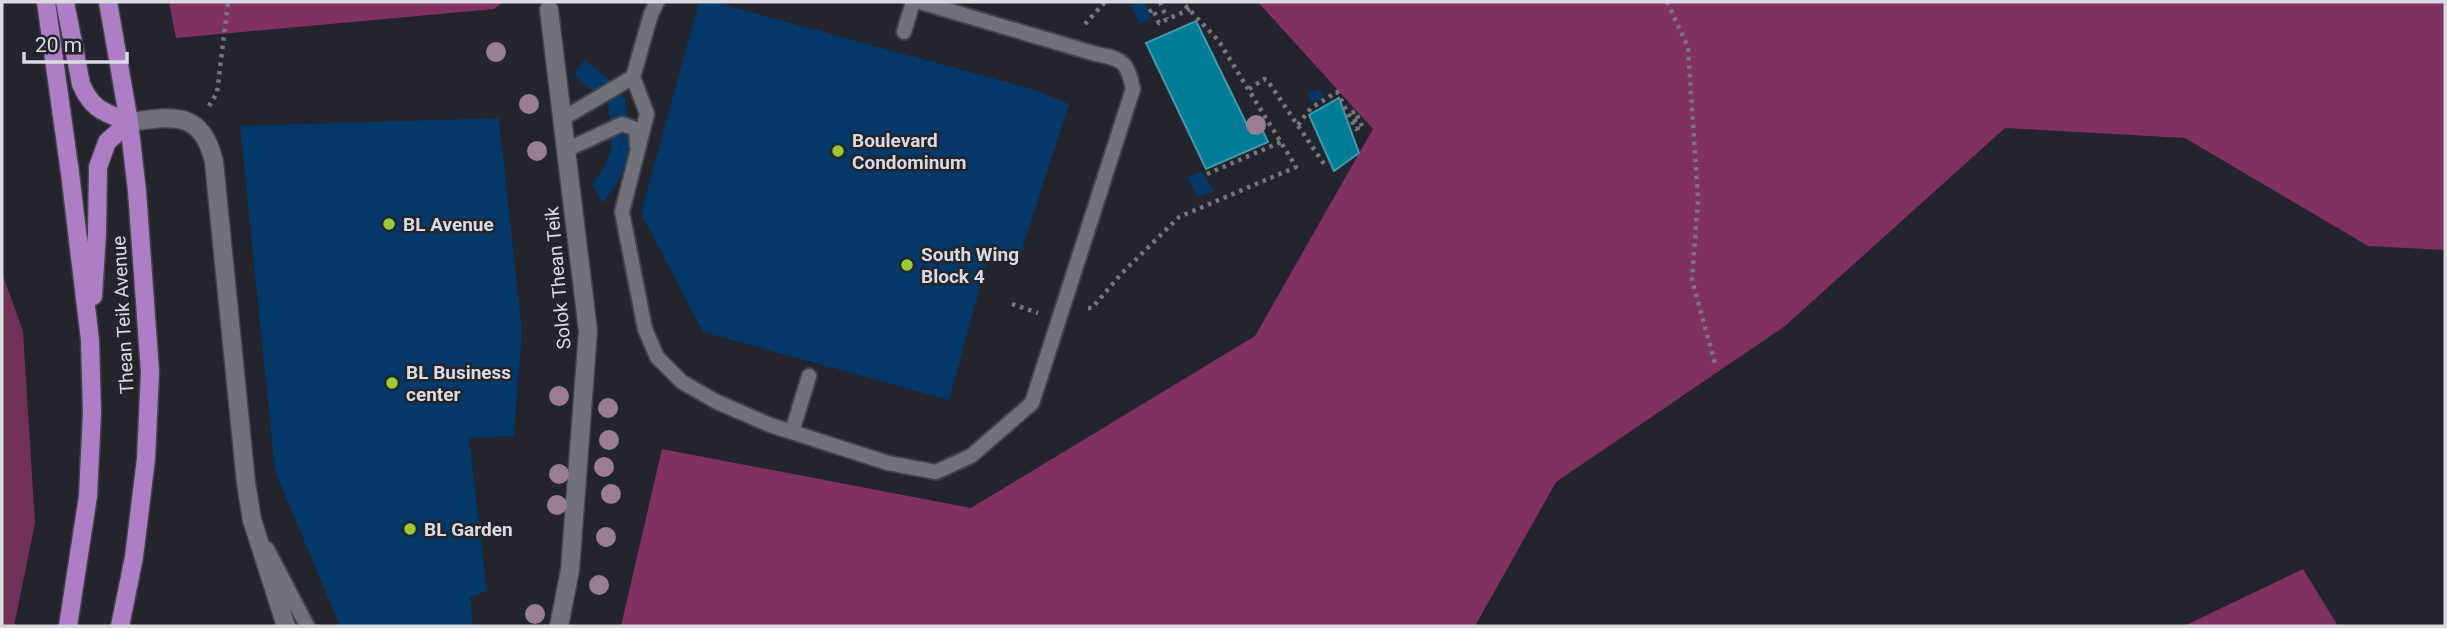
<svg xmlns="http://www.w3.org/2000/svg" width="2447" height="628" font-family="Roboto,sans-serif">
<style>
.green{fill:#713056}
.forest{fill:#803161}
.water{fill:#027b97;stroke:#4398ad;stroke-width:2}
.building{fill:#033868}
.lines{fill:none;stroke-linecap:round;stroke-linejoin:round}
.service-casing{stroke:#424349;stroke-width:18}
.minor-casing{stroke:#424349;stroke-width:21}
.primary-casing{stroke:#424349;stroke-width:21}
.path{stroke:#76767d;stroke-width:4.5;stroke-dasharray:3.5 5;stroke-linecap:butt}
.service{stroke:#71717a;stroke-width:14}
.minor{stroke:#71717a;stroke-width:18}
.primary{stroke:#ad7ec6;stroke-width:18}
.tree{fill:#987e8e}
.poi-dot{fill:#99cb36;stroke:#24242c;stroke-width:2.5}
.labels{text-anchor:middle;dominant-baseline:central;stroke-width:5;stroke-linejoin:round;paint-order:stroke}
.poi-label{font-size:19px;font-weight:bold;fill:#dadbe0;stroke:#24242c;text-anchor:start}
.street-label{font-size:19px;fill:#dadbe0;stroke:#24242c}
</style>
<rect width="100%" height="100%" fill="#24242c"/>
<path class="green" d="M2,273L23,331L35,523L14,626H2Z"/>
<path class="forest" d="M169,2H503L494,9L176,38Z
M1258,2H2445V250L2368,246L2185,138L2005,128L1785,326L1556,482L1475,626H621L662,449L971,508L1255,336L1373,129Z
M2303,569L2338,626H2184Z"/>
<path class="water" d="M1196,21L1251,133L1262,129L1268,142L1206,169L1146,43Z
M1339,98L1359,153L1334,171L1309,115Z"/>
<path class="building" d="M699,2H714L1035,90L1069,104L1017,265L989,255L949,400L703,332L641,213Z
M1130,2H1145L1151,18L1139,24Z
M584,60L609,79L624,97L629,118L630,151L619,180L603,203L592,185L604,168L612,147L608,104L574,75Z
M1320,89L1324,97L1312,103L1308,93Z
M499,118L522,331L514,436L469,438L487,591L470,597L473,626H340L275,471L240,126Z
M1202,172L1214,191L1198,197L1187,177Z"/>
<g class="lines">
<defs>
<path id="service" d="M657,2L651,14L633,77L647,114L622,212L645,329L657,357L682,382L717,402L770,425L888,463L936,472L971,456L1032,403L1133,89C1127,62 1124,59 1096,54L920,2
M904,32L913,2
M562,119L633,77
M566,150L622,124L636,129L637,146
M792,432L809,376
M267,549L307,626"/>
<path id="minor" d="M549,10L588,331L570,570L559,626
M129,122C174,116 202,110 214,162L246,483L252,520L286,626"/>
<path id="primary" d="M46,2L70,173L90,340L92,413L88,496L68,626
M65,2L81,84C92,110 104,112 129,122
M108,2L129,122L137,191L150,372L146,459L134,557L120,626
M93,296L97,233L98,167L107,142L129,122"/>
</defs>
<use href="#service" class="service-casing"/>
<use href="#minor" class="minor-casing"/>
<use href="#primary" class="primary-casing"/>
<path class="path" d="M1160,2L1167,19
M1667,2L1688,47L1698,200L1692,280L1716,367
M1149,12L1153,9L1159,23L1190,9
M1085,24L1105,2
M1249,89L1264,79L1267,80L1324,164
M209,106L217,93L228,2
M1352,113L1355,111L1362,126
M1298,125L1311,108L1337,92L1356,129L1358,128L1352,113
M1207,174L1281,142
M1012,304L1038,313
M1088,308H1092L1122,273L1179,217L1296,167L1218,40L1182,2"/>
<use href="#service" class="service"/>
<use href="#minor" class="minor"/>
<use href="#primary" class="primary"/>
</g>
<g class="tree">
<circle cx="496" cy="52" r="10"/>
<circle cx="529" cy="104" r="10"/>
<circle cx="1256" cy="125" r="10"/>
<circle cx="537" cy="151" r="10"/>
<circle cx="559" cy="396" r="10"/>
<circle cx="608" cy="408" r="10"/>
<circle cx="609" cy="440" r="10"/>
<circle cx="604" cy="467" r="10"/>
<circle cx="559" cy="474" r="10"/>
<circle cx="611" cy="494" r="10"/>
<circle cx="557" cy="505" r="10"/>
<circle cx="606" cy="537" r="10"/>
<circle cx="599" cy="585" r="10"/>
<circle cx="535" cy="614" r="10"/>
</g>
<g class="poi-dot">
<circle cx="838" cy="151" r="7"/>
<circle cx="389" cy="224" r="7"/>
<circle cx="907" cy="265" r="7"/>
<circle cx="392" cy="383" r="7"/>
<circle cx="410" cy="529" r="7"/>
</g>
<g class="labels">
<g class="poi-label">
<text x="852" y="140">Boulevard<tspan x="852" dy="22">Condominum</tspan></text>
<text x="403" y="224">BL Avenue</text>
<text x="921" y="254">South Wing<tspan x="921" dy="22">Block 4</tspan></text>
<text x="406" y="372">BL Business<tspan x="406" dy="22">center</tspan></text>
<text x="424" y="529">BL Garden</text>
</g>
<g class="street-label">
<text transform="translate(558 278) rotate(-95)">Solok Thean Teik</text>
<text transform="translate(123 315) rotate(-93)">Thean Teik Avenue</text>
</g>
</g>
<rect width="2447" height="628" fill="none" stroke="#dadbe0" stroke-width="7"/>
<path d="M24 52v10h103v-10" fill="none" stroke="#dadbe0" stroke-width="3.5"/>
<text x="35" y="52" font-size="21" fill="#dadbe0" stroke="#24242c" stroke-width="5" paint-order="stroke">20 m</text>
</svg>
